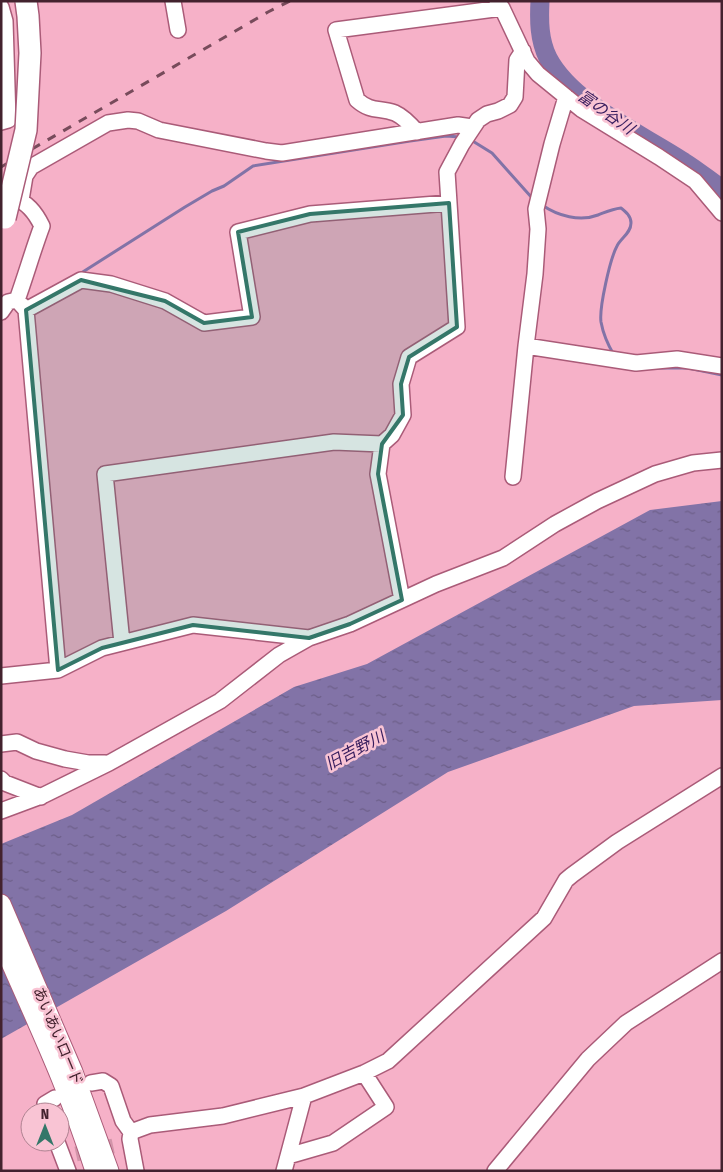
<svg xmlns="http://www.w3.org/2000/svg" width="723" height="1172" font-family="'Fira Sans Condensed','Noto Sans JP',sans-serif">
<style>
.water{fill:url(#water-ripples)}
.lines{fill:none;stroke-linecap:round;stroke-linejoin:round}
.stream{stroke:#8273a7;stroke-width:3}
.river{stroke:#8273a7;stroke-width:19}
.minor-tunnel{stroke:#d294a9;stroke-width:15;stroke-dasharray:15 8;stroke-linecap:butt}
.minor-casing{stroke:#aa5b78;stroke-width:18}
.major-casing{stroke:#aa5b78;stroke-width:21}
.minor{stroke:#fff;stroke-width:15}
.major{stroke:#fff;stroke-width:19}
.rail{stroke:#774b5b;stroke-width:3;stroke-dasharray:9 9;stroke-linecap:butt}
.highway-bridge-casing{stroke:#aa5b78;stroke-width:24;stroke-linecap:butt}
.highway-bridge{stroke:#fff;stroke-width:21}
.marked{fill:#347769;fill-opacity:0.2;stroke:#347769;stroke-width:4;stroke-linejoin:round}
.labels{text-anchor:middle;dominant-baseline:central;stroke-width:5;stroke-linejoin:round;paint-order:stroke}
.street-label{font-size:15px;fill:#43222e;stroke:#f9c4d4}
.water-label{font-size:16px;font-style:italic;fill:#361c5d;stroke:#f9c4d4}
</style>
<defs>
<pattern id="water-ripples" width="26" height="14" patternUnits="userSpaceOnUse" patternTransform="scale(1.25)"><rect width="26" height="14" fill="#8273a7"/><path d="M2 4q2-2 4 0t4 0M15 11q2-2 4 0t4 0" fill="none" stroke="#6c5e88"/></pattern>
</defs>
<rect width="100%" height="100%" fill="#f6b1c8"/>
<path class="water" d="M722,501V700L634,706L448,772L226,911L1,1039V844L72,815L294,687L367,664L650,510Z"/>
<g class="lines">
<path class="stream" d="M471,140L492,153L533,199
M542,205C558,216 580,222 598,215C606,212 612,209 621,208C626,212 631,216 631,223C631,233 621,238 617,246C610,259 599,308 601,322C603,333 608,345 614,355
M78,275L185,207L212,191L224,186L253,166L410,141L446,136L460,137
M658,368H688L722,375"/>
<path class="river" d="M540,1C539,20 539,40 548,58C572,104 642,134 684,162C697,170 709,180 722,189"/>
<path class="minor-tunnel" d="M76,1154L118,1145"/>
<defs>
<path id="minor" d="M173,1L178,30
M497,1L502,8L527,61L538,74L581,109L659,157L695,181L722,213
M1,7L5,21L8,120L1,122
M566,97L552,144L536,209L538,229L535,274L526,346L636,363L677,359L722,366
M417,132C411,125 404,117 395,113C379,107 372,113 357,100L336,30L502,8
M21,200L25,176L31,167L108,123L128,120L138,121L159,130L266,151L282,153L458,125L472,127
M17,300L26,310L58,670
M26,310L81,280L111,284L165,301L204,323L252,317L238,232L310,214L449,203
M1,312L8,302L17,300C26,275 33,250 42,226C35,212 27,202 12,197
M513,477L526,346
M402,600L378,474L382,444L392,435L403,415L401,384L409,357L457,327L447,172L462,144L478,120L487,114L498,111L510,105L515,97L517,60L523,51
M122,643L105,474L334,442L382,444
M1,676L58,670L102,648L193,625L309,638
M1,744L17,742L36,751L65,759L88,763H105
M1,779L5,783L41,797
M1,811L44,795L109,763L220,701L279,655L309,638L350,624L436,584L503,558L555,524L597,501L655,474L693,463L722,460
M91,1083L103,1081L111,1086L123,1121L131,1132L130,1139L136,1171
M45,1112V1104L55,1098
M131,1132L150,1125L223,1116L304,1096
M57,1142L68,1171
M288,1156L333,1143L386,1107L364,1073
M284,1171L304,1096L364,1073L388,1061L544,918L566,880L572,875L617,842L722,776
M495,1171L588,1059L626,1023L722,961"/>
<path id="major" d="M1,904L73,1072L109,1171
M1,940C34,1016 70,1091 95,1171"/>
</defs>
<use href="#minor" class="minor-casing"/>
<use href="#major" class="major-casing"/>
<use href="#minor" class="minor"/>
<use href="#major" class="major"/>
<path class="rail" d="M1,167L268,12L290,1"/>
<defs>
<path id="highway-bridge" d="M5,218L26,130L30,53L28,16L26,1"/>
</defs>
<use href="#highway-bridge" class="highway-bridge-casing"/>
<use href="#highway-bridge" class="highway-bridge"/>
</g>
<path class="marked" d="M449,203L457,327L409,357L401,384L403,415L382,444L378,474L402,600L350,624L309,638L193,625L102,648L58,670L26,310L81,280L165,301L204,323L252,317L238,232L310,214Z"/>
<g class="labels">
<g class="street-label">
<text transform="translate(58 1036) rotate(67)">あいあいロード</text>
</g>
<g class="water-label">
<text transform="translate(606 112) rotate(35)">富の谷川</text>
<text transform="translate(355 750) rotate(-28)">旧吉野川</text>
</g>
</g>
<rect width="723" height="1172" fill="none" stroke="#43222e" stroke-width="5"/>
<g transform="translate(45 1127)"><circle r="24" fill="#f9c4d4" stroke="#b08392"/>
<path d="M0-4L9 19L0 12L-9 19Z" fill="#347769"/>
<text y="-8" font-size="14" font-weight="bold" text-anchor="middle" fill="#43222e">N</text>
</g>
</svg>
